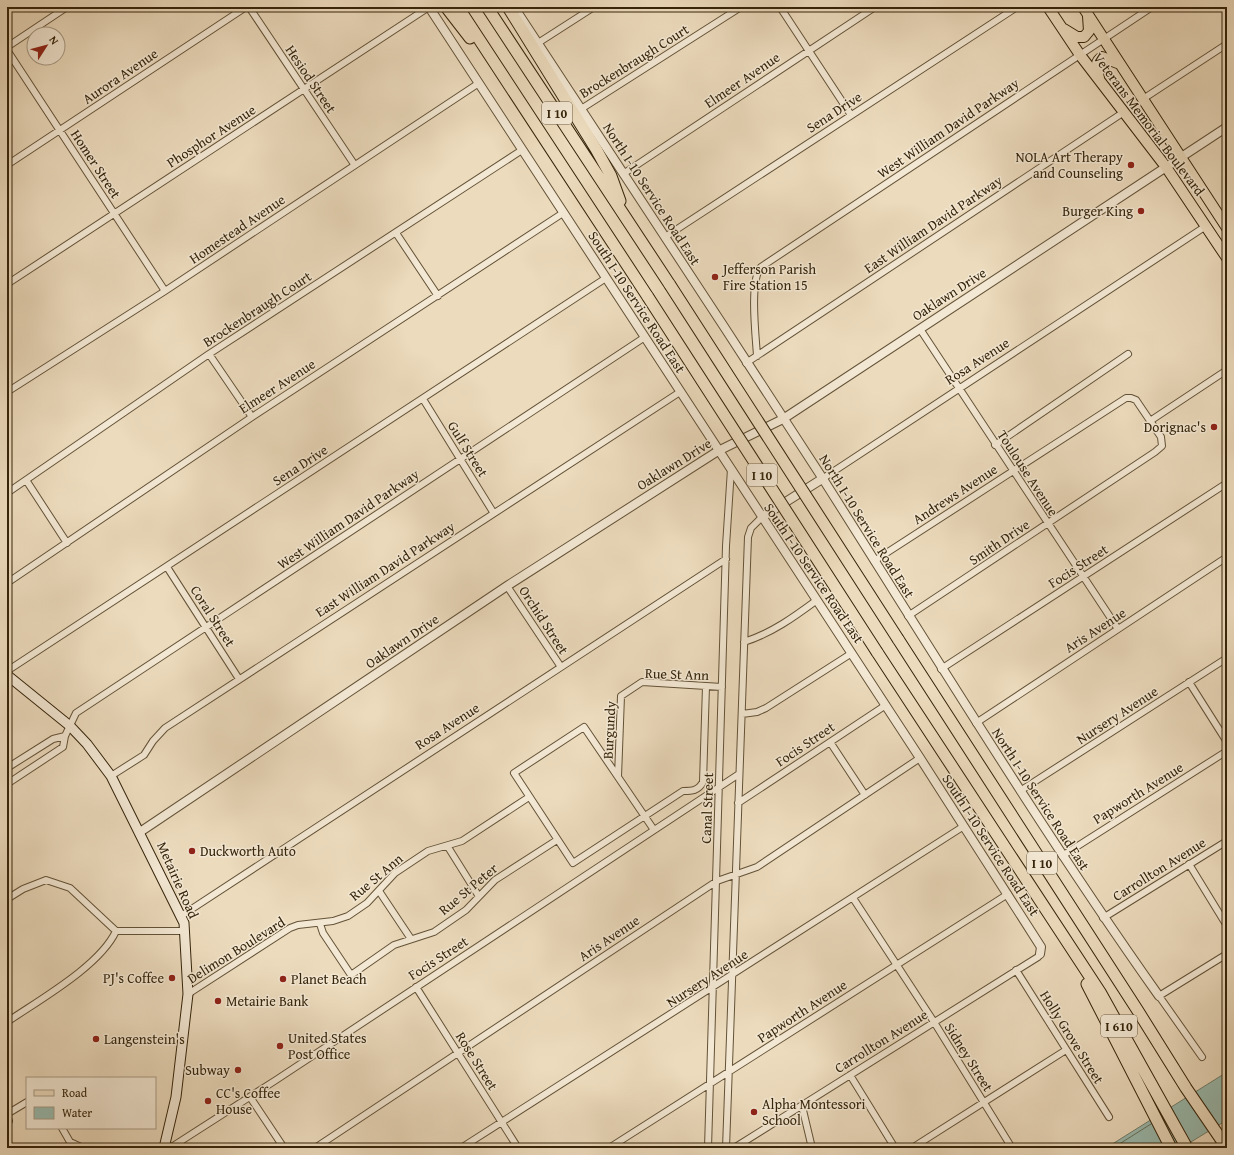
<svg xmlns="http://www.w3.org/2000/svg" width="1234" height="1155" font-family="'Gentium Book Plus',serif">
<style>
.water{fill:#99bbaf;stroke:#717f6d}
.lines{fill:none;stroke-linecap:round;stroke-linejoin:round}
.shore{stroke:#67705c;stroke-width:1}
.minor-casing{stroke:#635237;stroke-width:8}
.tertiary-casing{stroke:#635237;stroke-width:10}
.secondary-casing{stroke:#35240a;stroke-width:11}
.primary-casing{stroke:#35240a;stroke-width:12}
.motorway-casing{stroke:#35240a;stroke-width:13}
.minor{stroke:#f3e8d4;stroke-width:6}
.tertiary{stroke:#f3e8d4;stroke-width:8}
.secondary{stroke:#f3e8d4;stroke-width:9}
.primary{stroke:#ecdbbd;stroke-width:10}
.motorway{stroke:#ecdbbd;stroke-width:11}
.motorway-bridge-casing{stroke:#35240a;stroke-width:13;stroke-linecap:butt}
.motorway-bridge{stroke:#ecdbbd;stroke-width:11}
.poi-dot{fill:#8f2418;stroke:#f3e8d4;stroke-width:1.5}
.labels{text-anchor:middle;dominant-baseline:central;stroke-width:3;stroke-linejoin:round;paint-order:stroke}
.shield{fill:#f3e8d4;stroke:#6e5f47;stroke-width:1}
.shield-label{font-size:13px;font-weight:bold;fill:#35240a}
.street-label{font-size:14px;fill:#35240a;stroke:#f3e8d4}
.poi-label{font-size:14px;fill:#35240a;stroke:#f3e8d4;text-anchor:start}
</style>
<rect width="100%" height="100%" fill="#ecdbbd"/>
<filter id="stains"><feTurbulence type="fractalNoise" baseFrequency=".005" numOctaves="4"/><feColorMatrix values="0 0 0 0 .2 0 0 0 0 .09 0 0 0 0 .02 0 0 0 .5 -.17"/></filter>
<radialGradient id="worn" r=".72"><stop offset=".6" stop-color="#630" stop-opacity="0"/><stop offset="1" stop-color="#630" stop-opacity=".3"/></radialGradient>
<path class="water" d="M1227,1072V1120L1181,1148H1106Z"/>
<g class="lines">
<path class="shore" d="M1113,1148L1151,1124"/>
<defs>
<path id="minor" d="M249,7L354,164
M780,7L851,115
M538,43L594,7
M7,47L67,7
M7,50L165,291
M1143,99L1227,44
M581,109L741,7
M7,165L246,7
M623,174L875,7
M1220,217L1227,212
M396,233L438,296
M665,237L1017,7
M7,284L429,7
M920,329L1118,629
M209,354L252,417
M757,356C756,338 749,280 761,267L1152,7
M746,363L1124,112
M7,392L165,291L479,83
M423,399L493,512
M1150,421L1227,370
M995,445L1128,354
M822,479L1206,226
M26,480L67,543
M7,493L209,354L522,150
M874,561L1126,398H1131L1136,400L1161,437L1162,446L1155,452L908,616
M167,567L239,679
M7,583L252,417L563,213
M507,586L561,667
M744,642C772,633 794,617 817,600
M941,669L1227,483
M7,671L606,278
M1189,682L1227,742
M742,714L757,712L766,708L852,653
M976,723L1227,557
M830,742L865,795
M7,768L53,739L65,736
M111,776L144,755L153,741L165,728L680,392
M618,777L584,727L514,773L573,863L683,791C692,791 698,791 703,782L706,686
M7,784L63,747L65,736L76,713L645,337
M1020,791L1227,658
M738,803L886,705
M654,830L618,777L621,696L642,682L722,687
M448,847L478,895
M1062,856L1227,751
M1189,864L1227,926
M379,891L411,939
M853,898L934,1022L1012,1148
M7,899L23,889L46,880L70,888L116,931
M181,916L726,559
M1103,918L1227,841
M320,924L323,933L351,975L394,945L434,932L466,910L495,880L557,840
M116,931H185
M1016,970L1109,1117
M416,987L518,1148
M188,994L290,928L298,925L333,921L348,916L367,903L395,873L428,851L462,841L529,797
M7,1022C39,1000 100,966 116,931
M1202,1057L1159,996L1227,954
M850,1075L895,1148
M250,1097L284,1148
M802,1106L812,1148
M7,1114L27,1102
M7,1114L9,1121L7,1125
M62,1128L70,1142L83,1148
M170,1148L276,1080L739,774
M315,1148L717,881L757,867L920,758
M461,1148L964,826
M609,1148L1008,894
M708,1148L726,546L731,469
M726,1148L748,537L751,528L762,517
M734,1148L1038,957L1040,954
M912,1148L1066,1050"/>
<path id="tertiary" d="M429,7L920,758L1041,947L1040,954
M514,7C617,164 721,321 823,479C933,652 1040,828 1159,996
M762,517L822,479
M140,832L507,586L718,451L783,419L1227,127"/>
<path id="secondary" d="M7,675L70,726L87,744L111,776L184,923L188,994L176,1097L164,1148"/>
<path id="primary" d="M1048,7L1080,55L1166,167L1227,258
M1083,7L1227,228
M1064,29L1077,37H1084L1089,31L1088,16
M1099,78C1097,69 1094,62 1102,57L1120,64"/>
<path id="motorway" d="M446,7L470,38
M458,7L648,297
M487,7L670,285
M508,7L596,149L611,176L620,201
M898,639L1138,1011L1186,1088L1227,1148
M877,652L1100,992L1187,1148
M1087,984L1171,1148"/>
</defs>
<use href="#minor" class="minor-casing"/>
<use href="#tertiary" class="tertiary-casing"/>
<use href="#secondary" class="secondary-casing"/>
<use href="#primary" class="primary-casing"/>
<use href="#motorway" class="motorway-casing"/>
<use href="#minor" class="minor"/>
<use href="#tertiary" class="tertiary"/>
<use href="#secondary" class="secondary"/>
<use href="#primary" class="primary"/>
<use href="#motorway" class="motorway"/>
<defs>
<path id="motorway-bridge" d="M670,285L898,639
M648,297L877,652"/>
</defs>
<use href="#motorway-bridge" class="motorway-bridge-casing"/>
<use href="#motorway-bridge" class="motorway-bridge"/>
</g>
<g class="poi-dot">
<circle cx="1131" cy="165" r="4"/>
<circle cx="1141" cy="211" r="4"/>
<circle cx="715" cy="277" r="4"/>
<circle cx="1214" cy="427" r="4"/>
<circle cx="192" cy="851" r="4"/>
<circle cx="172" cy="978" r="4"/>
<circle cx="283" cy="979" r="4"/>
<circle cx="218" cy="1001" r="4"/>
<circle cx="96" cy="1039" r="4"/>
<circle cx="280" cy="1046" r="4"/>
<circle cx="238" cy="1070" r="4"/>
<circle cx="208" cy="1101" r="4"/>
<circle cx="754" cy="1112" r="4"/>
</g>
<g class="labels">
<g class="shield">
<rect x="542" y="102" width="30" height="22" rx="3"/>
<rect x="747" y="464" width="30" height="22" rx="3"/>
<rect x="1027" y="852" width="30" height="22" rx="3"/>
<rect x="1101" y="1015" width="36" height="22" rx="3"/>
</g>
<g class="shield-label">
<text x="557" y="113">I 10</text>
<text x="762" y="475">I 10</text>
<text x="1042" y="863">I 10</text>
<text x="1119" y="1026">I 610</text>
</g>
<g class="street-label">
<text transform="translate(634 61) rotate(-32)">Brockenbraugh Court</text>
<text transform="translate(120 76) rotate(-34)">Aurora Avenue</text>
<text transform="translate(311 79) rotate(56)">Hesiod Street</text>
<text transform="translate(742 80) rotate(-34)">Elmeer Avenue</text>
<text transform="translate(834 112) rotate(-33)">Sena Drive</text>
<text transform="translate(1149 124) rotate(53)">Veterans Memorial Boulevard</text>
<text transform="translate(948 128) rotate(-34)">West William David Parkway</text>
<text transform="translate(211 136) rotate(-33)">Phosphor Avenue</text>
<text transform="translate(96 164) rotate(57)">Homer Street</text>
<text transform="translate(652 194) rotate(57)">North I-10 Service Road East</text>
<text transform="translate(933 224) rotate(-34)">East William David Parkway</text>
<text transform="translate(237 229) rotate(-34)">Homestead Avenue</text>
<text transform="translate(949 294) rotate(-33)">Oaklawn Drive</text>
<text transform="translate(637 302) rotate(57)">South I-10 Service Road East</text>
<text transform="translate(257 309) rotate(-33)">Brockenbraugh Court</text>
<text transform="translate(977 361) rotate(-33)">Rosa Avenue</text>
<text transform="translate(277 386) rotate(-33)">Elmeer Avenue</text>
<text transform="translate(468 449) rotate(58)">Gulf Street</text>
<text transform="translate(674 464) rotate(-32)">Oaklawn Drive</text>
<text transform="translate(300 465) rotate(-33)">Sena Drive</text>
<text transform="translate(1028 473) rotate(57)">Toulouse Avenue</text>
<text transform="translate(955 494) rotate(-33)">Andrews Avenue</text>
<text transform="translate(348 519) rotate(-34)">West William David Parkway</text>
<text transform="translate(867 526) rotate(58)">North I-10 Service Road East</text>
<text transform="translate(999 542) rotate(-34)">Smith Drive</text>
<text transform="translate(1078 566) rotate(-33)">Focis Street</text>
<text transform="translate(385 569) rotate(-33)">East William David Parkway</text>
<text transform="translate(814 573) rotate(56)">South I-10 Service Road East</text>
<text transform="translate(213 616) rotate(57)">Coral Street</text>
<text transform="translate(544 620) rotate(57)">Orchid Street</text>
<text transform="translate(1095 630) rotate(-33)">Aris Avenue</text>
<text transform="translate(402 641) rotate(-34)">Oaklawn Drive</text>
<text transform="translate(677 674) rotate(2)">Rue St Ann</text>
<text transform="translate(1117 715) rotate(-33)">Nursery Avenue</text>
<text transform="translate(447 726) rotate(-33)">Rosa Avenue</text>
<text transform="translate(609 730) rotate(-87)">Burgundy</text>
<text transform="translate(805 744) rotate(-34)">Focis Street</text>
<text transform="translate(1138 793) rotate(-32)">Papworth Avenue</text>
<text transform="translate(1041 799) rotate(57)">North I-10 Service Road East</text>
<text transform="translate(707 808) rotate(-88)">Canal Street</text>
<text transform="translate(991 845) rotate(57)">South I-10 Service Road East</text>
<text transform="translate(1159 869) rotate(-32)">Carrollton Avenue</text>
<text transform="translate(376 877) rotate(-40)">Rue St Ann</text>
<text transform="translate(178 880) rotate(66)">Metairie Road</text>
<text transform="translate(468 889) rotate(-40)">Rue St Peter</text>
<text transform="translate(609 938) rotate(-34)">Aris Avenue</text>
<text transform="translate(236 950) rotate(-32)">Delimon Boulevard</text>
<text transform="translate(438 958) rotate(-33)">Focis Street</text>
<text transform="translate(707 978) rotate(-33)">Nursery Avenue</text>
<text transform="translate(802 1011) rotate(-33)">Papworth Avenue</text>
<text transform="translate(1072 1037) rotate(58)">Holly Grove Street</text>
<text transform="translate(881 1041) rotate(-32)">Carrollton Avenue</text>
<text transform="translate(969 1057) rotate(58)">Sidney Street</text>
<text transform="translate(477 1061) rotate(58)">Rose Street</text>
</g>
<g class="poi-label">
<text x="1123" y="157" text-anchor="end">NOLA Art Therapy<tspan x="1123" dy="16">and Counseling</tspan></text>
<text x="1133" y="211" text-anchor="end">Burger King</text>
<text x="723" y="269">Jefferson Parish<tspan x="723" dy="16">Fire Station 15</tspan></text>
<text x="1206" y="427" text-anchor="end">Dorignac's</text>
<text x="200" y="851">Duckworth Auto</text>
<text x="164" y="978" text-anchor="end">PJ's Coffee</text>
<text x="291" y="979">Planet Beach</text>
<text x="226" y="1001">Metairie Bank</text>
<text x="288" y="1038">United States<tspan x="288" dy="16">Post Office</tspan></text>
<text x="104" y="1039">Langenstein's</text>
<text x="230" y="1070" text-anchor="end">Subway</text>
<text x="216" y="1093">CC's Coffee<tspan x="216" dy="16">House</tspan></text>
<text x="762" y="1104">Alpha Montessori<tspan x="762" dy="16">School</tspan></text>
</g>
</g>
<rect width="1234" height="1155" fill="none" stroke="#ecdbbd" stroke-width="24"/>
<rect x="8" y="8" width="1218" height="1139" fill="none" stroke="#35240a" stroke-width="2"/>
<rect x="12" y="12" width="1210" height="1131" fill="none" stroke="#35240a"/>
<rect x="26" y="1077" width="130" height="52" fill="#f3e8d4" stroke="#a79a83"/>
<rect x="34" y="1090" width="20" height="6" fill="#ecdbbd" stroke="#a79a83"/>
<text x="62" y="1097" font-size="12" fill="#35240a">Road</text>
<rect x="34" y="1107" width="20" height="12" fill="#99bbaf" stroke="#a79a83"/>
<text x="62" y="1117" font-size="12" fill="#35240a">Water</text>
<g transform="translate(46 46) rotate(54)"><circle r="19" fill="#f3e8d4" stroke="#a79a83"/>
<path d="M0-3L7 15L0 10L-7 15Z" fill="#8f2418"/>
<text y="-6" font-size="11" font-weight="bold" text-anchor="middle" fill="#35240a">N</text>
</g>
<rect width="100%" height="100%" filter="url(#stains)"/>
<rect width="100%" height="100%" fill="url(#worn)"/>
</svg>
